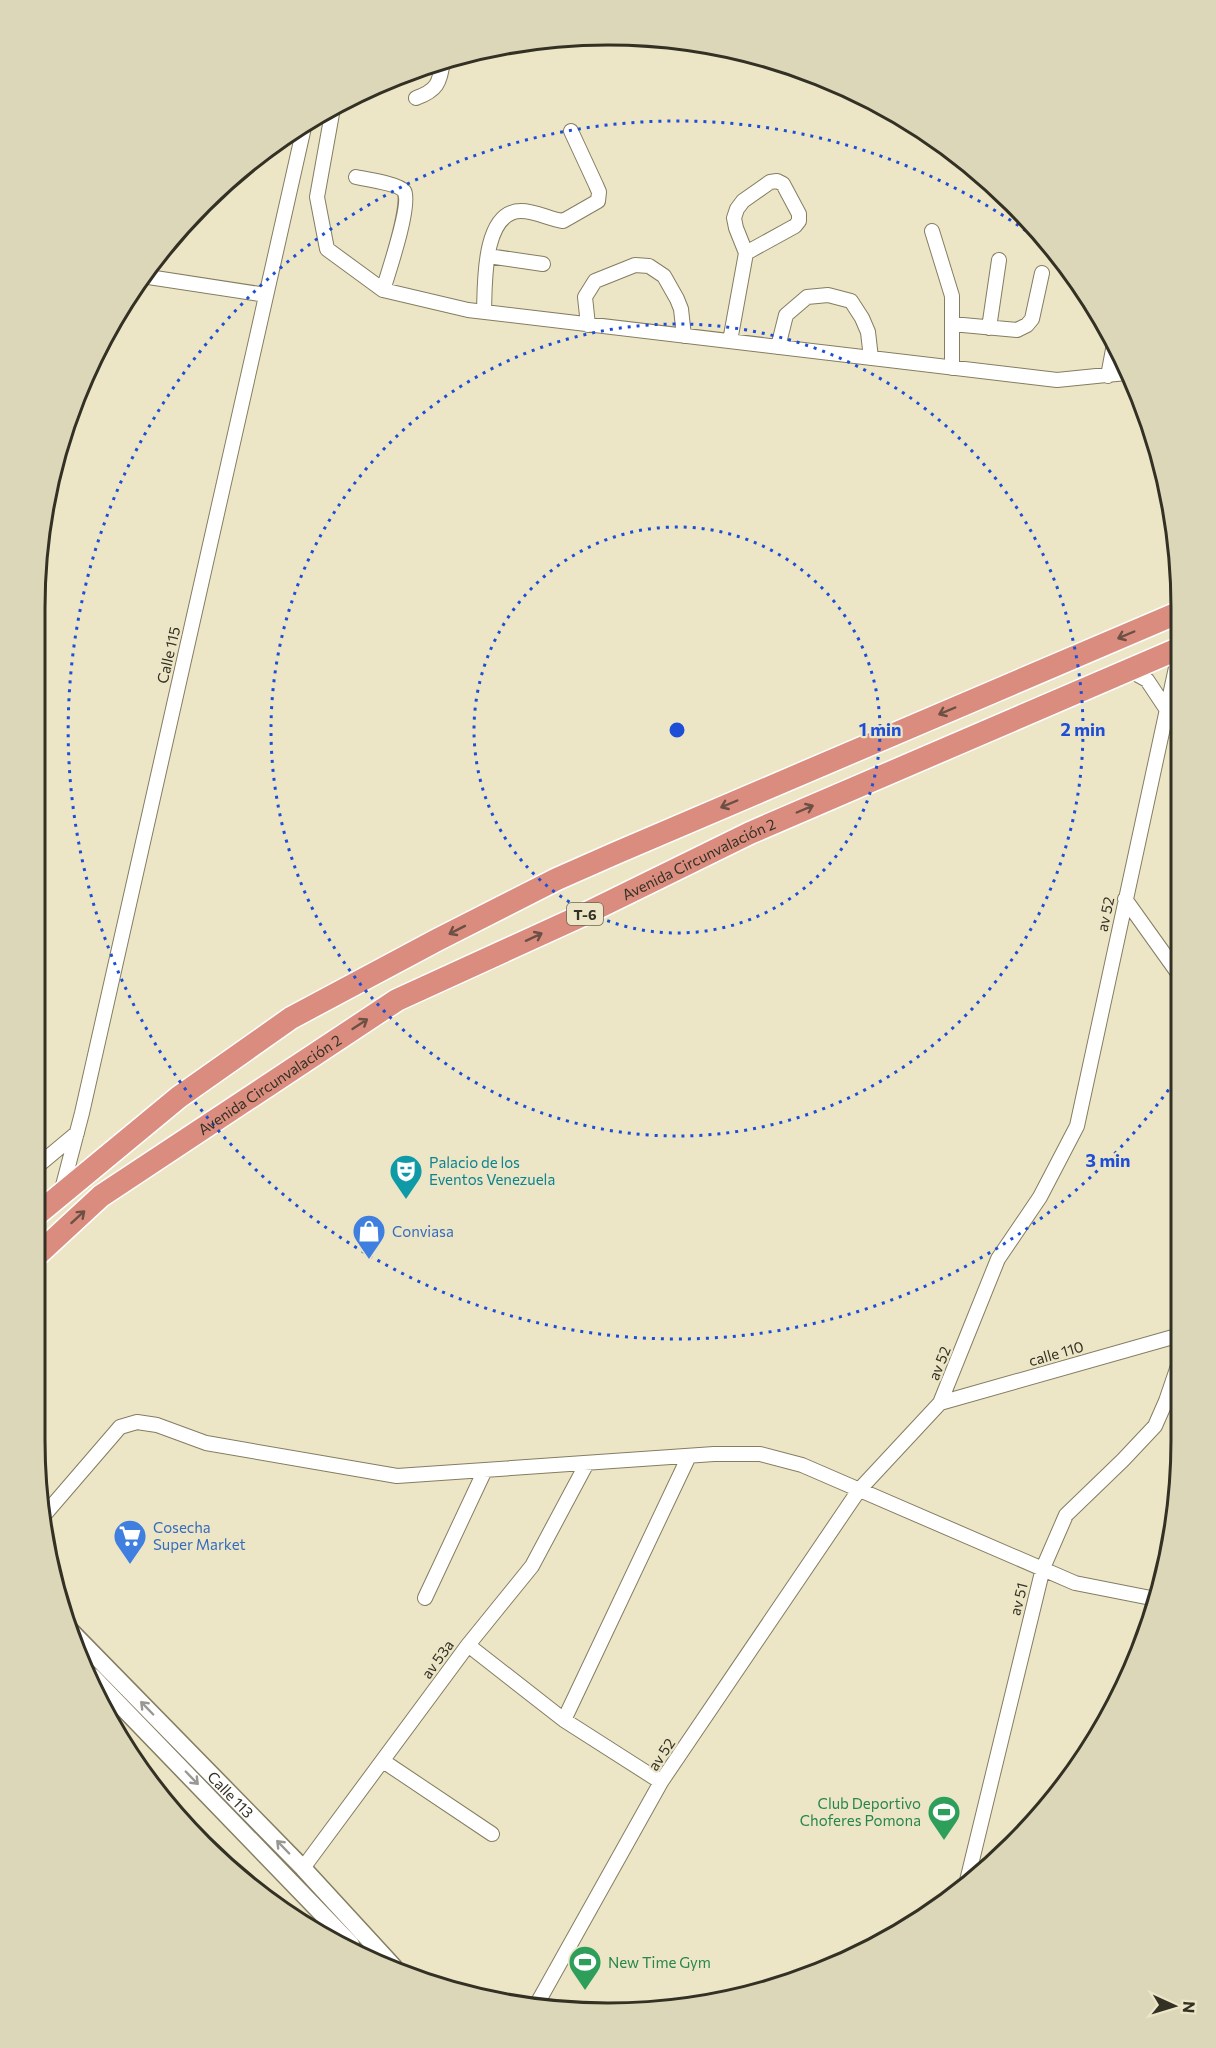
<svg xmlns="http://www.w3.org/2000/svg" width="1216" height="2048" font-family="Commissioner,sans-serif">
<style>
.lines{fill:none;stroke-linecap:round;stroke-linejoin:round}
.minor-casing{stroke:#847d61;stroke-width:16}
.tertiary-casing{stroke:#847d61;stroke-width:19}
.trunk-casing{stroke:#fff;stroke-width:25}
.minor{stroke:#fff;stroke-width:14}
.tertiary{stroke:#fff;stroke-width:16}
.trunk{stroke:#da8c7e;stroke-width:22}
.oneway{stroke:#6d5044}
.oneway2{stroke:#999892}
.ring{fill:none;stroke:#1d4ed8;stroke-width:3;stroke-dasharray:3 6}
.labels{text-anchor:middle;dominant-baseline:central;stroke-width:4.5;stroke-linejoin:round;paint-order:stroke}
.shield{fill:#ece5c6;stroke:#6a6655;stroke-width:1.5}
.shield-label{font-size:14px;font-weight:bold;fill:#333024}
.street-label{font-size:15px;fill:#333024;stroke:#ece5c6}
.culture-label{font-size:15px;fill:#0d838f;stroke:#ece5c6;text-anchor:start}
.shop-label{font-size:15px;fill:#366cbe;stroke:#ece5c6;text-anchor:start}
.leisure-label{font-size:15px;fill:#27864d;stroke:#ece5c6;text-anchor:end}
.rim{fill:none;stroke:#333024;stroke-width:3}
.centre{fill:#1d4ed8;stroke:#ece5c6;stroke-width:3}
.ring-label{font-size:18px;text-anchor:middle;font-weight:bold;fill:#1d4ed8;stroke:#ece5c6;stroke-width:4.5;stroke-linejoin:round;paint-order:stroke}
</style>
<rect width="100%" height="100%" fill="#ece5c6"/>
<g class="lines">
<defs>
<path id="minor" d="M416,98C438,90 439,83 443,62
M333,108L317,197L327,249L383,290L468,310L1057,380L1126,373
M356,177C366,179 399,184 404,191C412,202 388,274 383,290
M932,231L952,296V368
M488,256L543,264
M142,276L266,295
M484,312C485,286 482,211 521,211C536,211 549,219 563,221L598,201L599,192L596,185L571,131
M952,324L1017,330L1027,325L1032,319L1042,273
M588,325L585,297L595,281L635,265L649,266L664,276L677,299L681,309L684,336
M989,328L999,260
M730,341L746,253L736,228L734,218L737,209L743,201L770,182L777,181L783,184L799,214V221L795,226L746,253
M778,347L786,315L807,297L828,295L851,301L862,318L868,332L871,358
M1108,376L1114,344
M1129,670L1147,680L1167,710
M1125,899L1180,976
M35,1168L77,1133
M61,1193L82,1113L305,123
M940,1403L1180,1335
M46,1513L120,1427L137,1422L157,1425L206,1443L397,1476L714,1454H760L802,1465L1075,1583L1156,1599
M425,1598L485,1470
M468,1645L564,1720L661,1782
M564,1720L689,1456
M383,1761L492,1834
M303,1868L468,1645L532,1566L587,1463
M966,1885L1043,1568L1066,1515L1123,1460L1155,1426L1166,1401L1180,1360
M538,2002L661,1782L859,1490L940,1403L998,1259L1040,1197L1077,1126L1180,649"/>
<g id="tertiary">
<path id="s1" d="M65,1625L303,1868L394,1967"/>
<path d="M92,1676L351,1944"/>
</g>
<g id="trunk">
<path d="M35,1216L179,1097L291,1018L437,940L557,879L616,853L1180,612"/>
<path id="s2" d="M35,1257L101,1196L397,1000L583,915L750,833L1180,648"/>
</g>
</defs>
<use href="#minor" class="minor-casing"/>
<use href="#tertiary" class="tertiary-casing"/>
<use href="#trunk" class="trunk-casing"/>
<use href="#minor" class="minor"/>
<use href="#tertiary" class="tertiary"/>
<use href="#trunk" class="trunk"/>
</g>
<defs><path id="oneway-shaft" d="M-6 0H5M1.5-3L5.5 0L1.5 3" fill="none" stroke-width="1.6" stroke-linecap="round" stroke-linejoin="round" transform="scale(1.5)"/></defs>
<g class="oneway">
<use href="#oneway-shaft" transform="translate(1126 635) rotate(157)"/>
<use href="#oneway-shaft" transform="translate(947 711) rotate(157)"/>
<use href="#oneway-shaft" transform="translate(729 804) rotate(157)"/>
<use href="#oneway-shaft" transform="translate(805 809) rotate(-23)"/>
<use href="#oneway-shaft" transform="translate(457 930) rotate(153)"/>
<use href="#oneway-shaft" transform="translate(534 937) rotate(-25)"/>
<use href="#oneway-shaft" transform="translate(360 1024) rotate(-33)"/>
<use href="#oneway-shaft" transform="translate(78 1217) rotate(-42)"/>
</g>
<g class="oneway2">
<use href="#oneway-shaft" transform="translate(147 1708) rotate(-134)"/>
<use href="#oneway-shaft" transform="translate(192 1778) rotate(46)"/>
<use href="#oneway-shaft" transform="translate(283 1847) rotate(-134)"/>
</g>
<g class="ring">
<circle cx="677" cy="730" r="203"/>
<circle cx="677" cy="730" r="406"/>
<path d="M1179 1075A609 609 0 1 1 1052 250"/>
</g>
<defs>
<symbol id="theatre-pin" viewBox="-11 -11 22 30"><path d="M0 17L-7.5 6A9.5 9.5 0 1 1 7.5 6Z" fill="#0f9aa8" stroke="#ece5c6"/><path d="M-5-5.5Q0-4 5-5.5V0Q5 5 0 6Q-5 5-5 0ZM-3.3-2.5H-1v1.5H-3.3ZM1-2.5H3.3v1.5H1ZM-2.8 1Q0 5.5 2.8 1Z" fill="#fff"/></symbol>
<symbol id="shop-pin" viewBox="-11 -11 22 30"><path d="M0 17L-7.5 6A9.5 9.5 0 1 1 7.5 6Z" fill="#3f7fe0" stroke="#ece5c6"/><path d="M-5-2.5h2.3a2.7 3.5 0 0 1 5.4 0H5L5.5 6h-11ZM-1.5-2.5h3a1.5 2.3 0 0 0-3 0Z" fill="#fff"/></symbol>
<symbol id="supermarket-pin" viewBox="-11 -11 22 30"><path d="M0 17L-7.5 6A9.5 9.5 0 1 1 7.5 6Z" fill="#3f7fe0" stroke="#ece5c6"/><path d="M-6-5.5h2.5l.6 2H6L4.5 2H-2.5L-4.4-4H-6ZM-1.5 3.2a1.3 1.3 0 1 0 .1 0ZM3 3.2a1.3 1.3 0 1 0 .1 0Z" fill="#fff"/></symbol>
<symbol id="stadium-pin" viewBox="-11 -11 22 30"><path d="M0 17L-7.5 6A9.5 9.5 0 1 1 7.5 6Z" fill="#2e9e5b" stroke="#ece5c6"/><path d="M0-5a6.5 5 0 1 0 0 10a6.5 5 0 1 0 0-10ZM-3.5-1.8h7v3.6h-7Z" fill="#fff"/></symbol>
</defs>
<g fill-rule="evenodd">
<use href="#theatre-pin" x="387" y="1152" width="38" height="52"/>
<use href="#shop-pin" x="350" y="1212" width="38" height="52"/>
<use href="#supermarket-pin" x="111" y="1517" width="38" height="52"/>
<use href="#stadium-pin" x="925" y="1793" width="38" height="52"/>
<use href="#stadium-pin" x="566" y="1943" width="38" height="52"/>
</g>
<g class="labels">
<rect class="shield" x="567" y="903" width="36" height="22" rx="4.5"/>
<g class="shield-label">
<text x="585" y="914">T-6</text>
</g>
<g class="street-label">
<text transform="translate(168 655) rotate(-77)">Calle 115</text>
<text stroke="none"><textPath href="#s2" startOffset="778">Avenida Circunvalación 2</textPath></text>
<text transform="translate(1105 914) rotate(-78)">av 52</text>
<text stroke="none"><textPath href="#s2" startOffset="292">Avenida Circunvalación 2</textPath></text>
<text transform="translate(1056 1353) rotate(-16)">calle 110</text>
<text transform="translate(939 1363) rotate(-68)">av 52</text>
<text transform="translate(1018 1599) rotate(-76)">av 51</text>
<text transform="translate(437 1659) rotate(-54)">av 53a</text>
<text transform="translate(661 1754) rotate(-56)">av 52</text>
<text stroke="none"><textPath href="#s1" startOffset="237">Calle 113</textPath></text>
</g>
<g class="culture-label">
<text x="429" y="1162">Palacio de los<tspan x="429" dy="17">Eventos Venezuela</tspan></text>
</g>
<g class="shop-label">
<text x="392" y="1231">Conviasa</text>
<text x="153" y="1527">Cosecha<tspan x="153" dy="17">Super Market</tspan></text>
</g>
<g class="leisure-label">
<text x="921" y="1803">Club Deportivo<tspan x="921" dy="17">Choferes Pomona</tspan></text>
<text x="608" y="1962" text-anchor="start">New Time Gym</text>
</g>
</g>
<path d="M0 0H1216V2048H0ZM608 45H608A563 563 0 0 1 1171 608V1440A563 563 0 0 1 608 2003H608A563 563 0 0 1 45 1440V608A563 563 0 0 1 608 45Z" fill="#ddd7b9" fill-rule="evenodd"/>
<path class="rim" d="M608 45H608A563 563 0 0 1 1171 608V1440A563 563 0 0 1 608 2003H608A563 563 0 0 1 45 1440V608A563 563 0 0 1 608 45Z"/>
<circle cx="677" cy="730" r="9" class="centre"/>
<g class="ring-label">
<text x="880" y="736">1 min</text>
<text x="1083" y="736">2 min</text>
<text x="1108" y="1167">3 min</text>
</g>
<g transform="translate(1174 2006) rotate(94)" stroke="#ece5c6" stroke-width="4.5" paint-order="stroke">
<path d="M0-4.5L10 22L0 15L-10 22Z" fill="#333024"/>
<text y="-9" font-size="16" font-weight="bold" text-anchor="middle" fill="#333024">N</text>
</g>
</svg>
